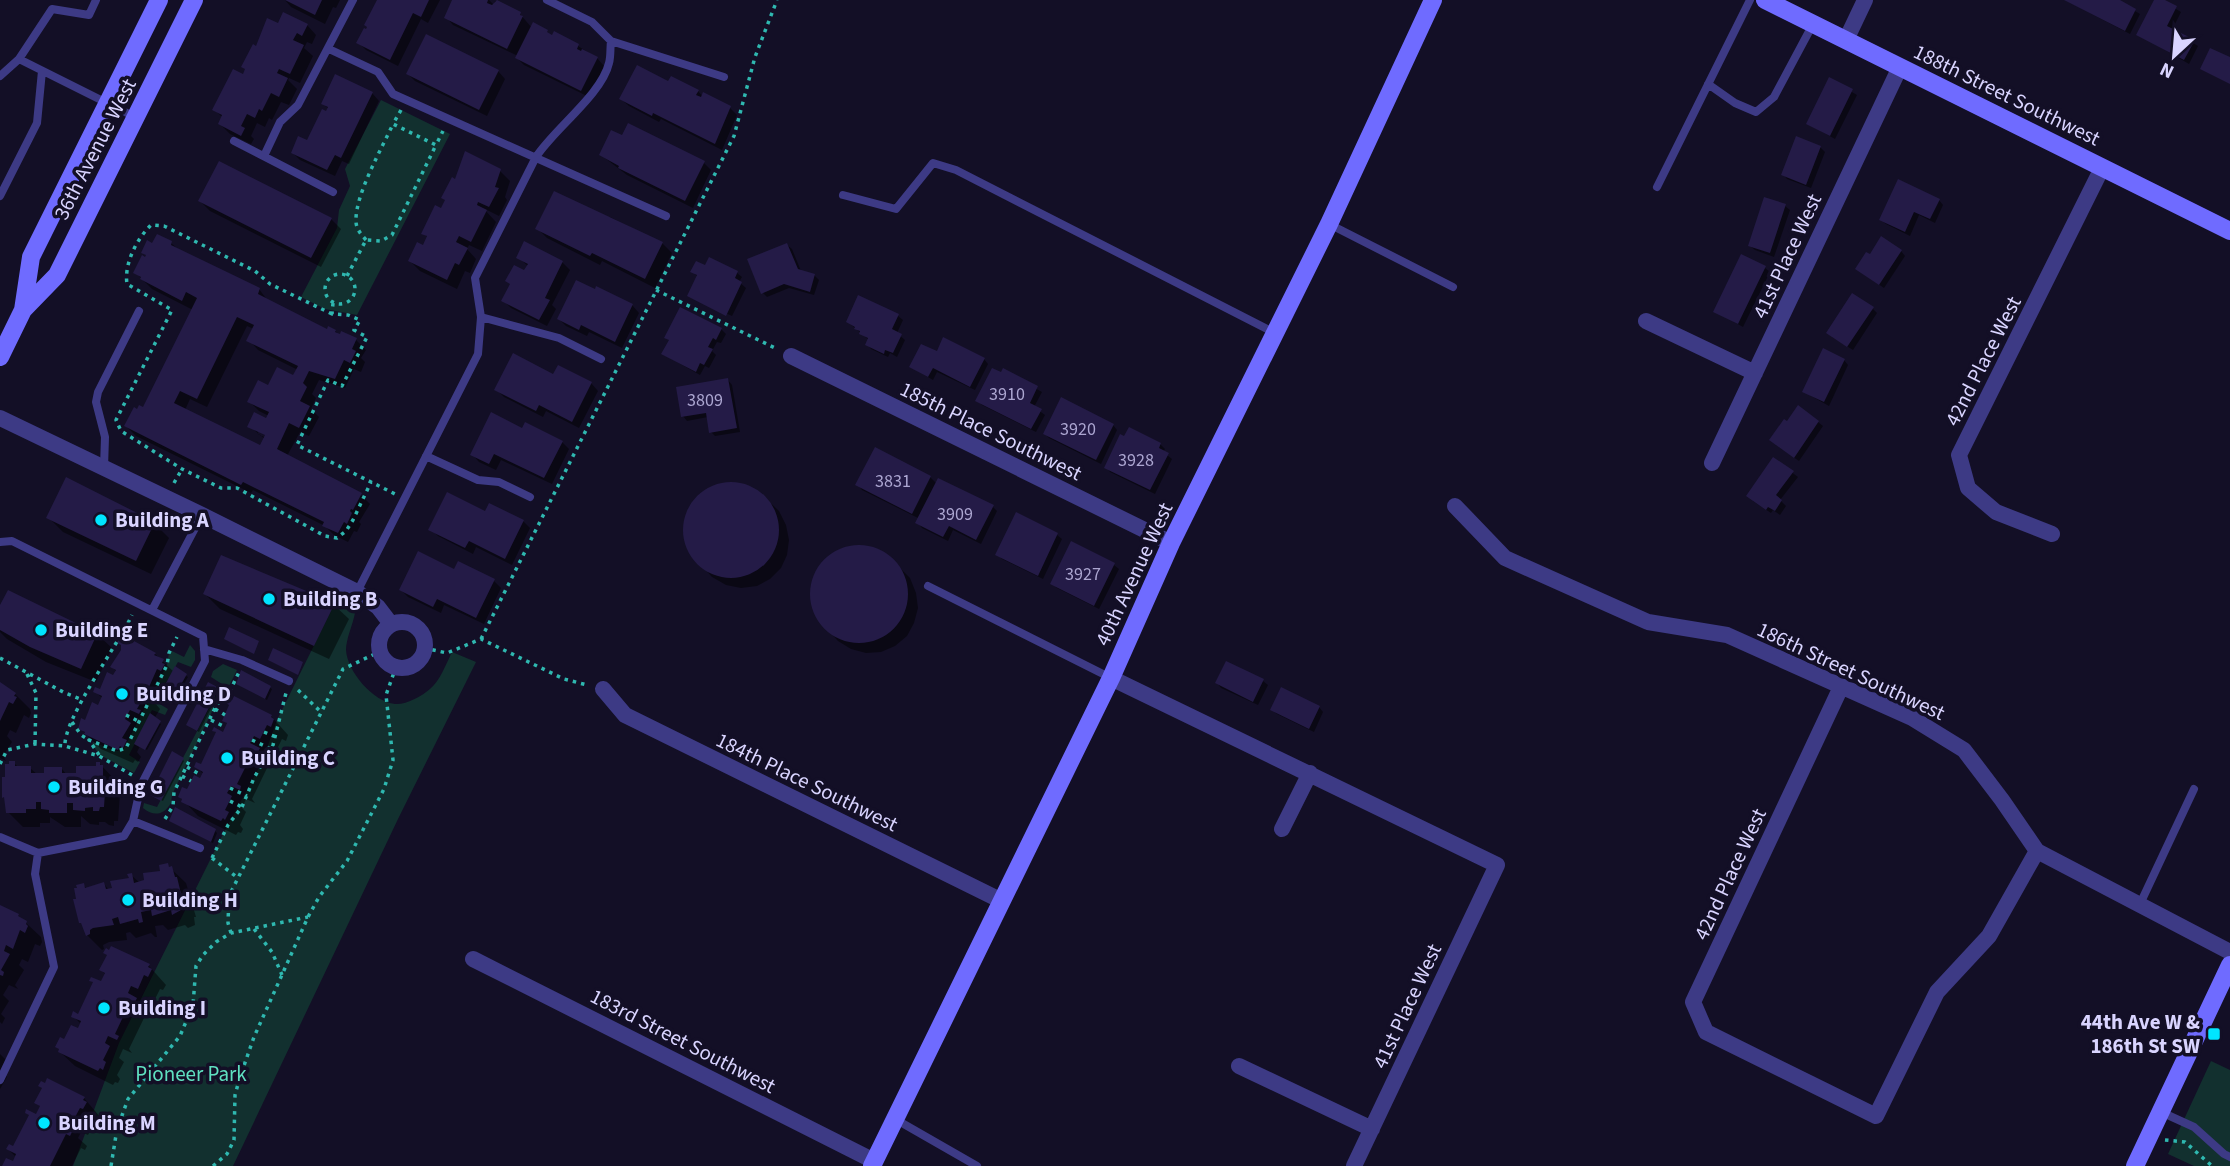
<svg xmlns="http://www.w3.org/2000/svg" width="2230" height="1166" font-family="'Source Sans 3',sans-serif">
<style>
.green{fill:#12302f}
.shadow{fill:#0007;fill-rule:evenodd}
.building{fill:#241b47;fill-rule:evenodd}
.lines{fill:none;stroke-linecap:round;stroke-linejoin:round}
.path{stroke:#2fb8b0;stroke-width:3.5;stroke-dasharray:3.5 5;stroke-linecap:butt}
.lane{stroke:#3d3a85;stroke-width:8}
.street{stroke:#3d3a85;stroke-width:16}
.secondary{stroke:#6f6bff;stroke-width:18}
.poi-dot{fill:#00e5ff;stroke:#130f26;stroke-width:2.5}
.labels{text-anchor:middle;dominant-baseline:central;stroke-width:7;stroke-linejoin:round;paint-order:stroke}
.number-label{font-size:18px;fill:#aca6d1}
.street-label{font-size:21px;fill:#d9d4ff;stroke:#130f26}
.poi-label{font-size:21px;font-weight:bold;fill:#d9d4ff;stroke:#130f26;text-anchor:start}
.park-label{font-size:21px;fill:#5fe0c0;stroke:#130f26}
</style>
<rect width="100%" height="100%" fill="#130f26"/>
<path class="green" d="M381,100L450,134L357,315L325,309L301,297L337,228L339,210L350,186L345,169Z
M335,603L355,613C353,624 346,639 346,650C347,671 373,702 395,704C406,705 422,696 430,689C440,681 446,664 452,652L476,662L398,819L233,1166H73L119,1043L221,838L262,762L277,720Z
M190,645L195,651V660L191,667L178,662L158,696V703L168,709L165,715L152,710L129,755L140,762L134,773L100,755L92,745L93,742L117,751L123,750L167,665L169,653L172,651L184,657Z
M223,664L237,670L228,688L219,697L172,795L171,803C164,815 154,817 143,808L144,803L157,807L222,684L211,677L213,671Z
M2211,1061L2230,1070V1166H2194L2168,1154Z"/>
<path class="shadow" d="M285,0H340L336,8L333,7L325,24L291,7Z
M379,0H440L428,23L421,19L398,66L366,50L358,42L367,32Z
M454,0H489L494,5L495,1L520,14L532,28L533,24L553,37L578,46L597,58L604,66L589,97L524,65L517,58L518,56L453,25L446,17Z
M2065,0H2116L2140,14L2130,34Z
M2156,0H2161L2181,12L2172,30L2198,46L2189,64L2138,34Z
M279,25H307L316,35L312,44L307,42L304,48L313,56L300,83L289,78L288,80L297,89L289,105L281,102L272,120L269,118L265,127L257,123L251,136L254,139L251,144L230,134L220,124L223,118L215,110L244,76L257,48Z
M498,71L505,79L487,116L415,81L408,74Z
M1830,79L1857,95L1835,139L1808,124Z
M669,84L698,91L703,97L730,108L737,115L722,150L661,119L659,122L629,106L621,99Z
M372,93L379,101L349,164L342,161L335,176L300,160L293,153L308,142L327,113L329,109L323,104Z
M1820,147L1825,152L1811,188L1787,179L1783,174Z
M601,155L704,163L711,170L693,208L627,175Z
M500,171L510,181L505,197L507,200L499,216L483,208L496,222L482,251L469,245L467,249L476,259L470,273L465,271L457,289L420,271L410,261L423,247L428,238L424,233L442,211L456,181Z
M1939,200L1943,205L1935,223L1919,215L1910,236L1886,224L1881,220Z
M200,201L331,219L341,229L321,267L210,211Z
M1785,206L1790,210L1774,257L1755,250L1750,246Z
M610,217L662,243L672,253L655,288L602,261L600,265L547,238L537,228L609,220Z
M171,243L180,251L259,289L268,301L328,331H335L341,336L356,340L366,350L361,358L365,362L361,372L354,369L345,388L319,380L312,394L316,398L311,409L319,417L309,436L300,432L287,456L361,495L370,504L359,522L361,524L357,532L354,531L348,542L334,535L325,526L253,490L251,493L136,436L126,426L144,409L193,310L152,289L136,273L153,245ZM247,326L254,329L249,340L258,350L298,370L294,378L269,387L249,401L259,411L269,416L267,421L249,426L265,439L261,447L185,410L190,399L207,407ZM258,430L273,438L272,441L258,434Z
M525,243L562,262L570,270L552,305L556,309L547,326L511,308L503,300L528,266L518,257Z
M787,245L792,249L801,271L814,275L819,280L814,295L789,288L767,297L763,293Z
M1901,251L1905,256L1884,288L1862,273L1870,256Z
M1765,268L1770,272L1743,327L1715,311Z
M693,272L737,273L742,277L739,282L746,288L732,316L689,296L698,277Z
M632,305L639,313L622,348L589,332L587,336L566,326L559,319Z
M1873,309L1877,313L1853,350L1832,337Z
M898,316L903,320L897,333L905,340L897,357L890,353L888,357L871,349L867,344L869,340L848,322Z
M721,329L726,334L721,343L717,342L712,351L716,355L709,368L705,366L700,375L663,354Z
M937,353L984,359L988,364L975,390L937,372L933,380L911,367Z
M1844,360L1848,365L1829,406L1804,392Z
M1004,371L1042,392L1034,407L1045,415L1036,432L982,405L977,400Z
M554,376L591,383L598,391L579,428L546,411L543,417L504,397L496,389Z
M728,380L732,385L740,432L715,436L711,432L708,417L687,421L683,416Z
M1818,422L1823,426L1799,461L1776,445Z
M1113,425L1117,430L1101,464L1049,438L1045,434Z
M523,430L562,442L569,449L552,484L501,460L496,470L479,462L472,454Z
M1160,444L1165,449L1163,452L1172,459L1155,494L1110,472L1106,467Z
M1774,459L1798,477L1780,500L1786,506L1780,515L1773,510L1771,513L1753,501Z
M930,477L937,484L993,507L997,511L981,544L953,530L948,541L922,528L918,523L920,519L862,490L858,485Z
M66,479L154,523L169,538L151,574L63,532L48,517Z
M728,483L743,485L757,490L779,511L786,525L789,540L787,555L781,568L770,579L757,586L741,588L726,585L712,577L691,554L685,539V523L689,508L699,496L712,487Z
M486,513L523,521L530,528L512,565L476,547L473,554L438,536L431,529Z
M1017,515L1057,535L1062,539L1043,579L1002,559L998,555Z
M856,546L872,548L887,555L910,578L916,593L918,608L914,623L907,636L895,646L881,652L866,653L851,649L838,641L817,618L812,604L811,587L816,572L826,559L840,549Z
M222,557L334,605L349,619L329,659L220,609L205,594Z
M1114,565L1119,569L1099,609L1057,588L1052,584Z
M494,581L501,588L484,624L444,605L441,613L408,597L401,590Z
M0,609L81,627L89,635L97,634L112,648L96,682L46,662L7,639L0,632Z
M155,654L174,672L175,669L188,677L173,702L158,697L155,703L160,709L154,719L161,724L147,750L140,746L137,752L141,757L138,762L135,760L133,763L101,749L80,728L99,708L103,699L95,691L101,692L114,678L117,672L112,667Z
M1227,663L1263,681L1268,685L1258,705L1221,688L1217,683Z
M0,684L15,694L30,709L31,713L29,718L24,715L16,733L10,730L7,736L12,742L3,756L6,761L0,758Z
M209,684L220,691L199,732L190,727Z
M239,685L270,688L272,689L267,700Z
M1319,707L1323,712L1314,732L1277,714L1272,710Z
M271,716L288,735L286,741L282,739L275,753L269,749L266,756L274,764L272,767L268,766L252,799L255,803L246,799L242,808L246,812L240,825L243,829L241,833L238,832L236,835L198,816L180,797L201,781L204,775L196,766H202L217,733L214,730L224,734L229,725L224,720Z
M182,759L184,761L163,801L154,796Z
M14,763L19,768H30L38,775L62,769L67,775H78L98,768L99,763L117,782V790L120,793L118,821H114V826L109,825L105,822H99V825L90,824L81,816V827H65L50,817V823H40V827H23L8,812L7,778Z
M176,810L215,831L217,833L213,843L173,822Z
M167,865L186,883L196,917H194L195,925L188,928L185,925L168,930L163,925L155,926L157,937H155L151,933L136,938L130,932L126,933L127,940L109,942L103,945L104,949L102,950L87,935L83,885L87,889L104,884L109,890L131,879V875L140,883L162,872Z
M0,907L26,923L41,937L42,942L40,946L35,944L28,962L22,959L19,965L24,970L15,985L18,989L9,985L3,995L9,1001L1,1014L5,1018L2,1024L0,1022Z
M149,966L166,985L163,990L160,989L153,1003L146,999L143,1006L151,1014L149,1018L145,1016L129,1049L132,1053L123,1049L119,1058L124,1062L117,1075L120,1079L118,1083L115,1082L113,1085L75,1066L60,1052L65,1042L78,1031L81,1024L73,1016H79L102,984L106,975L101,970Z
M0,1054L9,1063L5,1075L7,1077L0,1089Z
M84,1098L101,1118L98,1123L95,1121L88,1135L81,1132L78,1138L87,1146L85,1150L81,1148L72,1166H4L13,1163L16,1157L8,1149H14L37,1116L41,1107L37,1103Z"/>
<path class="building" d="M285,0H322L315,15Z
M377,0H429L421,17L413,13L390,60L356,43L364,28L366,29L367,27L364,25Z
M452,0H488L487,3L492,5L497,0L521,12L520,15L523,16L507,49L444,18Z
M2064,0H2120L2136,9L2125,31Z
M2154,0H2165L2177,6L2167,26L2195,40L2184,60L2136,35Z
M283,12L308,24L302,36L297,33L293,40L304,45L290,74L279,69L277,73L288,78L279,97L271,93L262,111L259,109L255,118L247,114L241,126L245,128L241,136L218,124L222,115L212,110L233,69L243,74L245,69L241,67L253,44L256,46L267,18L278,23Z
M533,22L548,30L547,32L552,35L554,31L579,44L577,49L581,51L582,49L598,57L581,91L515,58Z
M426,34L499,70L479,110L406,74Z
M2210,48L2230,57V84L2200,69Z
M637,65L668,81L671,76L699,90L696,95L701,97L703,92L731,106L715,144L653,113L652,116L619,99Z
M335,74L373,92L341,158L335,155L327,170L291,153L298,136L307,140L322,109L326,111L328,107L321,104Z
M1829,77L1853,89L1830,136L1806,124Z
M628,123L705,161L685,201L618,168L619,166L599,155L611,130L622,135Z
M1796,136L1821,146L1806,185L1781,175Z
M465,151L501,169L495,187L499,188L489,207L478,202L477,205L487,210L471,242L459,236L456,242L468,248L459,265L455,263L447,280L408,261L417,242L423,245L427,236L421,234L435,205L441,208L445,200L441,198L452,177L455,179Z
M219,161L332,218L311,258L198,201Z
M1898,179L1940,199L1930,219L1914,212L1905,232L1879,220Z
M554,191L663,242L645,279L592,253L590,256L535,229Z
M1764,197L1786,204L1770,253L1748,246Z
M157,234L172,241L171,245L260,288L258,294L327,329L328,326L336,330L335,332L340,334L341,331L357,338L352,349L356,351L350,363L344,360L335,379L309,371L303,383L307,387L300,401L310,406L299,428L289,423L277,449L362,493L353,510L351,509L350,511L352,513L347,524L344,522L338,533L322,526L324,522L243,482L241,485L124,426L134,407L137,409L139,405L143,407L197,298L186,292L182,301L140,279L141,277L133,273L142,255L145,257L146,255L141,253L147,240L152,243ZM237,317L254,325L246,341L298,366L293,375L277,367L268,385L258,380L247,402L269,412L266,418L254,412L247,427L265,435L260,445L174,403L180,391L197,399Z
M1881,236L1902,250L1879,285L1855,269L1866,252L1870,254Z
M524,241L563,261L545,298L550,300L539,320L501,301L510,284L505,281L514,265L524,270L528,264L516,258Z
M787,243L798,269L815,274L810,292L784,284L761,294L747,259Z
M1741,254L1766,266L1738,324L1713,312Z
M709,257L738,271L735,278L742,282L726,316L687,296L697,275L690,272L696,261L705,265Z
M576,280L595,289L596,286L633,304L615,342L581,325L579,330L557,319Z
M1852,293L1874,307L1847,347L1826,333Z
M858,295L899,314L892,329L902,334L893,353L885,350L884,354L865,345L868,338L859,334L860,331L854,329L855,327L846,322Z
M680,307L722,328L716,340L713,338L708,347L713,349L704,365L700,363L696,372L661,354L669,340L664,338Z
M943,337L985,358L970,387L933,368L928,377L909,367L921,344L937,351Z
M1823,348L1845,359L1824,402L1802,392Z
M513,353L553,374L558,365L592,382L572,422L539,405L536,411L494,390Z
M992,368L1001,372L1003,368L1038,386L1030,403L1042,409L1031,429L975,401Z
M728,378L737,428L709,433L706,413L681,417L676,387Z
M1061,397L1114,424L1096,460L1043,434Z
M1798,405L1819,421L1794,458L1769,440L1784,419L1787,421Z
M491,412L522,428L525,422L563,441L544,478L494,454L489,464L470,455Z
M1129,427L1161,443L1159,448L1169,453L1150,490L1104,468L1120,434L1124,436Z
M875,447L931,476L912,514L855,485Z
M1773,457L1794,471L1776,495L1782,500L1775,511L1768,507L1766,510L1746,496Z
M66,477L155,522L136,561L46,518Z
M938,478L994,505L976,540L949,526L943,537L915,523Z
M683 530a48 48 0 1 1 96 0a48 48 0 1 1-96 0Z
M447,492L485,511L489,503L524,520L505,559L469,541L465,548L428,530Z
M1016,512L1058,533L1038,576L995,555Z
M1071,541L1115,563L1094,606L1050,584Z
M810 594a49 49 0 1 1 98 0a49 49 0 1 1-98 0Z
M418,551L454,569L458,561L495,579L476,618L437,599L433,607L399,590Z
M221,555L335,603L314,646L203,594Z
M8,590L82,626L80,633L86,636L90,629L98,632L81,669L30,647L0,630V605Z
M229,627L259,641L254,654L224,639Z
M119,639L132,643L134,641L156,653L154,655L164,659L162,663L165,664L161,671L157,669L149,687L143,684L141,687L140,689L146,693L137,709L141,710L139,714L130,710L125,719L131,723L122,738L127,740L123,748L120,746L118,750L84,734L85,732L78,729L81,718L85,720L92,702L98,705L102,696L93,692L95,687L100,689L107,672L113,675L116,670L110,667L121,650V645L117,643Z
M273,648L303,662L298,675L268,660Z
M1226,661L1264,679L1253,702L1215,683Z
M175,666L187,674L171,702L159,696Z
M241,670L271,686L265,699L236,684Z
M0,682L16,693L14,696L17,697L13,704L9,702L0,721Z
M208,682L219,688L197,731L186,725Z
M1281,687L1320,706L1309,729L1270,710Z
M234,696L272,715L271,717L274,719L271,727L267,725L260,739L254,736L252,740L250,743L260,748L257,754L253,752L237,784L241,786L240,790L231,786L230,788L227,793L232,796L225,810L229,812L225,820L223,818L221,821L181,802L182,799L178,797L182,787L187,789L194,775L200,778L203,772L194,767L196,762L201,764L216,732L212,731L214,727L223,732L227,723L222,721L229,705L226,703L228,698L232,700Z
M150,713L161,721L145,750L134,744Z
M172,751L184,758L161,801L150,795Z
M9,761H15V766H31V773H44V767H62V773H76V766H96V762H100V765H103V777H106L104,807H100L99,811H93V807L85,808V811L73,810V803H67V813H49V810L41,809V802H36V809H26V813H6L4,797L2,798V777H5V764H9Z
M175,807L216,829L211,842L169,821Z
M168,863L169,867L172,866L175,877H177L183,902L180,903L181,910L172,915L171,910L152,916L151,910L141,912L143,922L139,923L138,919L120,924L118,917L112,919L114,925L93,928L90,930V934L86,936L81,923H79L73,899H76L74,888H77L76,885L84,883L85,888L104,882L106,889L112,888L110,881L129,878L127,874L132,873L134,883L144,880L143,873L160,871L159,865Z
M0,905L19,914L18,916L27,921L26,924L28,926L25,933L20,930L13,949L6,945L4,951L10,954L1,970L4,972L3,976L0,975Z
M111,946L150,964L148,967L152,969L148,977L144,975L138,989L131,986L128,993L137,998L134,1004L130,1002L115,1034L119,1036L117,1040L108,1036L105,1043L110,1046L103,1060L106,1062L103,1070L100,1068L98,1071L58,1052L59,1049L55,1047L60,1037L64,1039L71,1025L78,1028L81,1021L71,1017L73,1011L78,1014L93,982L89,981L91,977L101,981L105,973L99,970L107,955L103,953L106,948L109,950Z
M47,1078L85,1097L83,1100L87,1102L83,1109L80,1108L73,1121L66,1118L63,1125L73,1130L70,1136L66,1134L50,1166H2L6,1158L13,1161L16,1154L6,1149L9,1144L13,1146L29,1115L25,1113L26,1109L36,1114L40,1106L34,1103L42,1088L38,1086L41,1081L45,1083Z"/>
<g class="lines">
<path class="path" d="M401,110L393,124L436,145L443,131
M366,240C361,234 356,229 356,221C355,195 382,148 393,124
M325 289a15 15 0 1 1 30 0a15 15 0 1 1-30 0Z
M347,276L366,240L381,241L392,235L436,145
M656,290L777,349
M333,303L332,314L348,315L360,320L354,330L367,337L342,386L328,380L297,445L395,494
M332,314L270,284L255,271L164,226L151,225C136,240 124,264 127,284L172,310L116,420L121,431L182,469L221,488H237L325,536L337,538L346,531L353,520L371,482
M174,483L182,469
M481,639L734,136L755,57L777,0
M424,648L447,653L481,639L564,679L587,685
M0,658L65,693L83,700
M27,674L36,693L35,744
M141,687L153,693
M298,690L321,712
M215,709L225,715
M126,715L140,722
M211,720L225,727
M72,722L81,735L89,740
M264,732L276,737
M252,740L271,749
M99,755L89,740L117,751L126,748L167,665L169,653L177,637
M0,764L7,750L35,744L65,746
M187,767L201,775
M132,775L99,756L65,746C63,720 119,643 132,615
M182,776L191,781
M230,788L247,796
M230,801L242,807
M165,819L173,806L174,792L216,706L230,691L239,672
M212,858L228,825L242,807L254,778L273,745L286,693
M212,858L238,878
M254,929L272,952L282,975
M231,933L228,923L229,896L343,669L379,652
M2165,1140L2185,1142L2212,1166
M111,1166L117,1129L128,1099L180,1036L193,1005L196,966L203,955L216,942L231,933L308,917
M213,1166L227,1154L234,1140L235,1095L240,1077L254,1037L308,917L319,897L347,861L384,789L393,760L386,695L396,667"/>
<path class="lane" d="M547,0L592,22L611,41L724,77
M329,49L378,72L393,94L666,216
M19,59L137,118
M0,76L19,59L52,9L89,15L96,0
M1708,84L1735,103L1756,112L1774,97L1813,24
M234,141L333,192
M264,156L280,122L298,105L353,0
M1657,187L1750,0
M843,195L896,209L933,163L956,170L1275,333
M0,196L37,123L42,71
M1329,224L1453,287
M481,317L559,338L601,359
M426,456L478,480L499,482L530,497
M104,468L105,437L96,402L98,392L139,311
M0,542L12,541L203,636L205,661L141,785L133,821L124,836L38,853L0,837
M928,586L1111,678
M357,592L478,354L481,317L475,278L536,157C554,129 602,94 609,63C611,56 610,48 611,41
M152,610L202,515
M204,649L242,660L289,681
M133,821L200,848
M2140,904L2194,789
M0,1080L54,967L35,874L38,853
M2161,1112L2194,1127L2224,1154L2230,1157
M895,1119L977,1166"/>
<path class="street" d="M1846,40L1865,0
M1646,321L1755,373
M791,356L1171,543
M0,418L202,515L357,592L378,607L391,624
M1712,463L1900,67
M1455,506L1505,558L1648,622L1727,635L1912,718L1964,750L2002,800L2037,851L2230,952
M2052,534L1996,512L1968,488L1959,455L2102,168
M379 645a23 23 0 1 1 46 0a23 23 0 1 1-46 0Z
M1111,678L1497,865L1354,1166
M1841,687L1693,1002L1706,1032L1876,1116L1937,992L1989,936L2037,851
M603,689L625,715L1002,901
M1282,829L1310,773
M473,959L874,1161
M1239,1066L1372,1129"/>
<path class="secondary" d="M1765,0L2230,231
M23,310L31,257L159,0
M0,357L23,310L57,275L194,0
M872,1166L1111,678L1171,543L1329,224L1433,0
M2135,1166L2230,965"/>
</g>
<g class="poi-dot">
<circle cx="101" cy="520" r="7"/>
<circle cx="269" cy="599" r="7"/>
<circle cx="41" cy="630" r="7"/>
<circle cx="122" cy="694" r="7"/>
<circle cx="227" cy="758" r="7"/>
<circle cx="54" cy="787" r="7"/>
<circle cx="128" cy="900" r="7"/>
<circle cx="104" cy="1008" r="7"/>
<rect x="2207" y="1027" width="14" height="14" rx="3.5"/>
<circle cx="44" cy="1123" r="7"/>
</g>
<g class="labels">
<g class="number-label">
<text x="1007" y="394">3910</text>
<text x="705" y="400">3809</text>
<text x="1078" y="429">3920</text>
<text x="1136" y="460">3928</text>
<text x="893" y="481">3831</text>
<text x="955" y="514">3909</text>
<text x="1083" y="574">3927</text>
</g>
<g class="street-label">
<text transform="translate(2007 95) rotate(26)">188th Street Southwest</text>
<text transform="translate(95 149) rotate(-63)">36th Avenue West</text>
<text transform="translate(1787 256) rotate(-65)">41st Place West</text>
<text transform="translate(1983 361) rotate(-63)">42nd Place West</text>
<text transform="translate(991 431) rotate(26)">185th Place Southwest</text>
<text transform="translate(1134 574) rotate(-65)">40th Avenue West</text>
<text transform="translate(1851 671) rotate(25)">186th Street Southwest</text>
<text transform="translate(807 782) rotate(26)">184th Place Southwest</text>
<text transform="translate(1730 874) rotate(-65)">42nd Place West</text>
<text transform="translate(1407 1006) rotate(-65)">41st Place West</text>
<text transform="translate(683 1041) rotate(27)">183rd Street Southwest</text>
</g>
<g class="poi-label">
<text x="115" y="520">Building A</text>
<text x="283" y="599">Building B</text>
<text x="55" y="630">Building E</text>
<text x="136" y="694">Building D</text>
<text x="241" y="758">Building C</text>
<text x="68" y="787">Building G</text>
<text x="142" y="900">Building H</text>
<text x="118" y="1008">Building I</text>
<text x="2200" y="1022" text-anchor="end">44th Ave W &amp;<tspan x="2200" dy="24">186th St SW</tspan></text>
<text x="58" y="1123">Building M</text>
</g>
<g class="park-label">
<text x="191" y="1074">Pioneer Park</text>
</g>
</g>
<g transform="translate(2174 56) rotate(206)" stroke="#130f26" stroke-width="5" paint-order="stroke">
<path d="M0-5L12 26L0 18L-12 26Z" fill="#d9d4ff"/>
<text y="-10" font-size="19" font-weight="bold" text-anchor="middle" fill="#d9d4ff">N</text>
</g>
</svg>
